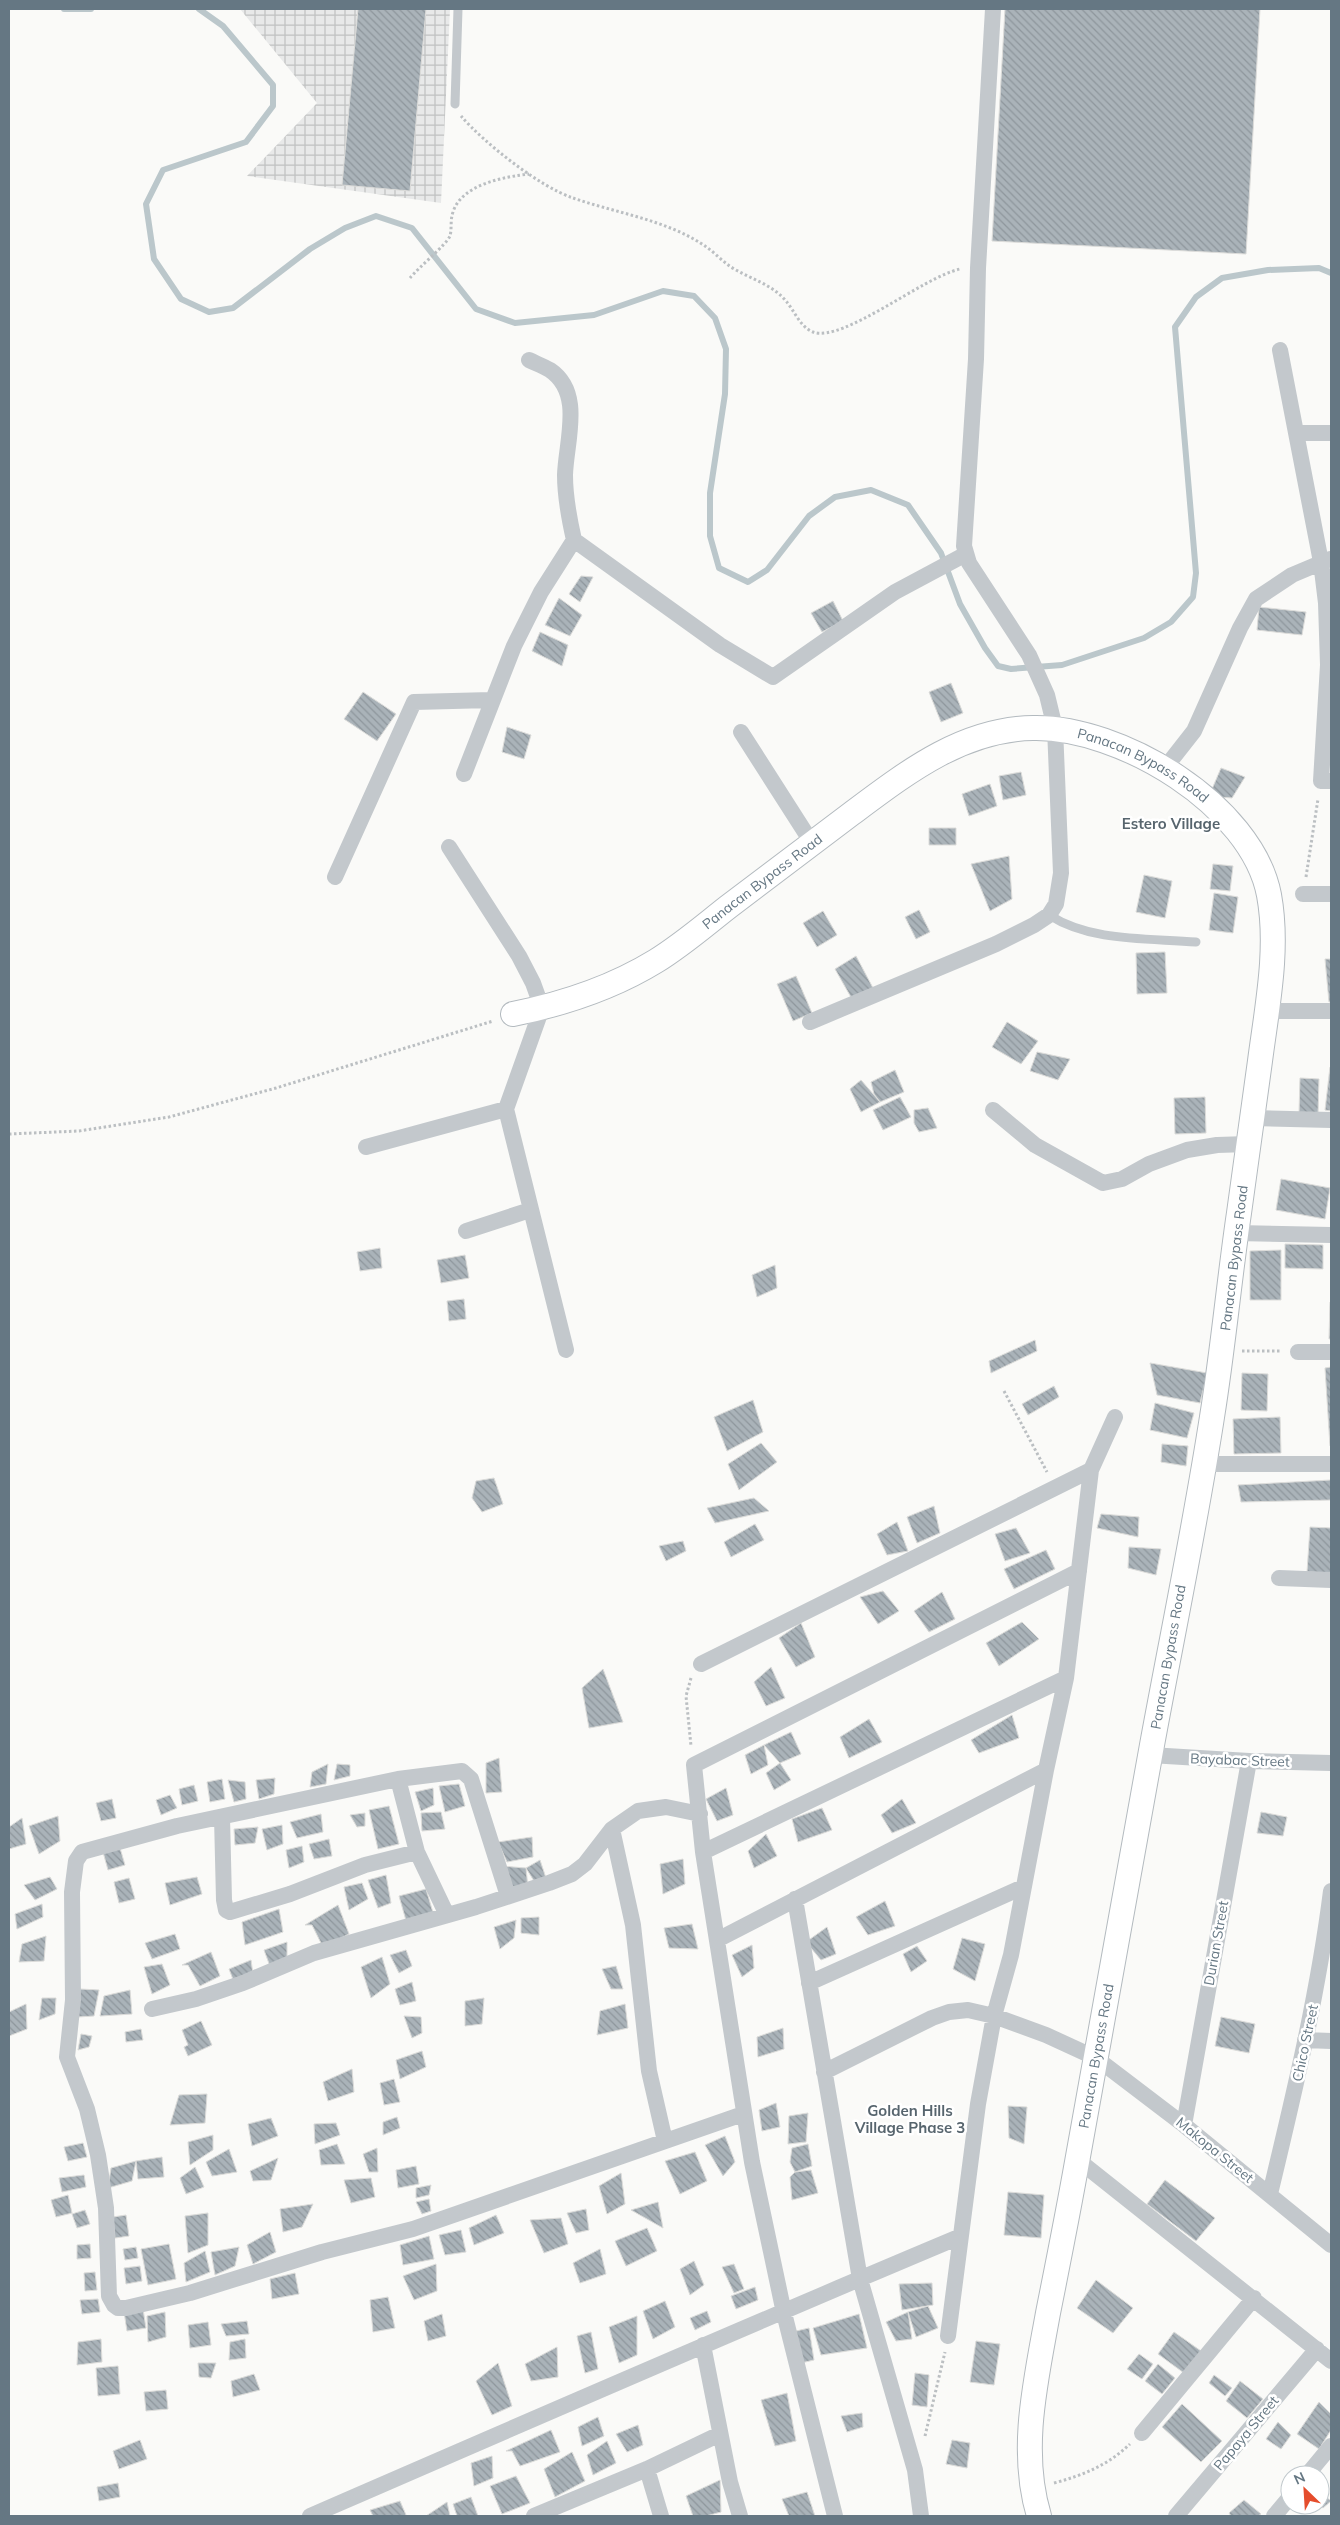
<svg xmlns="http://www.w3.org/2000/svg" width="1340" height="2525" font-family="Mulish,sans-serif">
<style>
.industrial{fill:url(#industrial-grid)}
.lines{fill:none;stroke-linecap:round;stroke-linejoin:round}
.stream{stroke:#bbc7cb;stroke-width:6}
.building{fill:url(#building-back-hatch);stroke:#dcdcda}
.secondary-casing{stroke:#b3babf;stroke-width:26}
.path{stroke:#bbbfc2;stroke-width:3;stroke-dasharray:2.5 2.5;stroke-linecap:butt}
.lane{stroke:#c3c8cc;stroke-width:9}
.street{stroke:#c3c8cc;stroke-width:16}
.secondary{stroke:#fff;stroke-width:24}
.labels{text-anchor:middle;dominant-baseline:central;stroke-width:5;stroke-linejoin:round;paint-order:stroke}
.street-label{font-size:14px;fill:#657783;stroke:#fff}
.neighbourhood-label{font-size:15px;font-weight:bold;fill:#57656e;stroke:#fff}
</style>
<defs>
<pattern id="industrial-grid" width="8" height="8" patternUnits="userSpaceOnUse" patternTransform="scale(1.25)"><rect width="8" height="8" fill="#e8e9e9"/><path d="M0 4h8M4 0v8" fill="none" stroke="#c0c2c2"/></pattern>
<pattern id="building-back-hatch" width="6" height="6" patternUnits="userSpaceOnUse" patternTransform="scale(1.25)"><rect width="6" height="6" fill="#aab3b9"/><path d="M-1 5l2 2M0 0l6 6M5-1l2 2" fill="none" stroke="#8e969c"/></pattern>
</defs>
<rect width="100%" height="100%" fill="#fafaf8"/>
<path class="industrial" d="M240,9H450L441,203L247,176L317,103Z"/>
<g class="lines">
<path class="stream" d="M64,9H91
M199,9L223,26L273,85V106L246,142L163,170L146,204L154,259L181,299L209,312L233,308L310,249L345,228L376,216L412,228L476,309L515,323L594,315L663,291L694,296L715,318L726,349L725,394L710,493V536L719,568L748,582L767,570L809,516L835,497L871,490L908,505L941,553L960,604L985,648L998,666L1011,669L1062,665L1144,638L1171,622L1193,597L1196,573L1175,327L1196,297L1222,278L1268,270L1319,268L1331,273"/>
</g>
<path class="building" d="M358,9H426L410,191L342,185Z
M1005,9H1260L1246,254L992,241Z
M581,576L593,577L580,602L569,594Z
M559,598L582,615L570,636L545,625Z
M833,601L843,621L822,632L811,613Z
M1259,607L1306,612L1302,635L1257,630Z
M540,632L568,645L562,666L532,651Z
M951,683L963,713L941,722L929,692Z
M363,692L396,714L377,741L344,719Z
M507,727L531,735L524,759L502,752Z
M1221,768L1245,777L1232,798L1209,796Z
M1021,772L1026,795L1003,800L999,776Z
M990,784L997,806L969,816L962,794Z
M929,828H956V845H929Z
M1009,856L1012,899L990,911L971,864Z
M1213,864L1233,866L1230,891L1210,889Z
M1144,875L1172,881L1165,918L1136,912Z
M1214,893L1238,897L1233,933L1209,930Z
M919,910L930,932L916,939L905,917Z
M823,911L837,935L817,947L803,923Z
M1165,952L1167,993L1137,994L1136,953Z
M856,956L873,988L852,999L835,969Z
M1325,959H1331V1002H1329Z
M796,976L812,1013L793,1021L777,984Z
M1007,1022L1038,1041L1021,1064L992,1047Z
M1037,1052L1070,1059L1058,1080L1030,1071Z
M1330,1067H1331V1111L1325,1110Z
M895,1070L904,1092L880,1102L874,1094L871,1082Z
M1300,1078L1319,1079L1318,1114L1299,1113Z
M861,1080L880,1102L861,1112L850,1089Z
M900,1097L911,1117L883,1130L873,1110Z
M1205,1097L1206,1133L1175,1134L1174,1098Z
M928,1108L937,1128L919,1132L914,1123V1110Z
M1281,1179L1330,1188L1325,1219L1276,1210Z
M1285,1244L1323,1245V1269L1285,1268Z
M380,1248L382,1268L360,1271L357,1252Z
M1281,1250V1300H1250V1251Z
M465,1255L469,1278L441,1283L437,1260Z
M775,1265L777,1288L757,1297L752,1275Z
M464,1299L466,1319L449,1321L447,1301Z
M1330,1302H1331V1339H1329Z
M1035,1340L1037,1351L991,1373L989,1361Z
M1150,1363L1207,1373L1200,1403L1157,1395Z
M1331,1367V1446H1330L1325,1368Z
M1242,1373L1268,1374L1267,1411L1241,1410Z
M1054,1386L1059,1397L1028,1415L1022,1404Z
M753,1400L763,1432L727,1451L714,1417Z
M1155,1403L1194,1413L1187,1438L1150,1430Z
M1280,1417L1281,1453L1234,1454L1233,1419Z
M761,1443L777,1462L739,1490L728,1464Z
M1162,1444L1188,1446L1186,1466L1161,1462Z
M494,1478L503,1504L482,1512L472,1498L476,1481Z
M1331,1480V1500L1241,1502L1238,1485Z
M754,1498L769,1511L715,1523L707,1508Z
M934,1506L940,1533L917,1543L907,1517Z
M1101,1514L1139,1517L1138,1537L1097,1528Z
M897,1522L908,1551L887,1555L877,1534Z
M755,1524L764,1540L731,1557L724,1542Z
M1310,1527L1331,1528V1573L1307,1572Z
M1016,1528L1030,1553L1005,1561L995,1534Z
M683,1541L686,1551L666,1561L659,1546Z
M1129,1547L1161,1549L1156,1575L1128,1568Z
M1046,1550L1055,1569L1014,1589L1004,1569Z
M883,1591L899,1611L878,1624L860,1597Z
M942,1592L955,1619L929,1632L914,1611Z
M1022,1622L1039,1639L999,1666L986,1643Z
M801,1623L815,1657L796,1667L779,1638Z
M771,1667L785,1698L766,1706L754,1682Z
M603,1669L623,1722L589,1728L582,1688Z
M1012,1715L1019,1738L979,1753L971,1740Z
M869,1719L882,1742L849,1758L840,1737Z
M791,1732L801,1754L780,1763L764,1745Z
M764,1745L768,1765L751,1774L745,1755Z
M499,1758L502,1792L486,1793V1763Z
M780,1763L791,1780L774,1790L766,1773Z
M328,1764L326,1784L310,1787L312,1772Z
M337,1764L350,1765V1776L334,1780Z
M275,1778L274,1794L259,1799L256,1780Z
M222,1779L225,1799L210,1802L207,1782Z
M228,1780L245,1782L246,1799L234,1802Z
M459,1784L465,1806L445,1812L439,1786Z
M194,1785L198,1801L182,1805L179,1789Z
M433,1788L434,1805L421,1811L415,1792Z
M726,1788L733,1815L717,1821L706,1799Z
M170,1795L177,1808L161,1815L156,1800Z
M112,1799L116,1818L101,1821L96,1803Z
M902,1799L916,1823L892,1833L881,1815Z
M389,1806L399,1844L378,1849L369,1810Z
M822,1808L832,1830L798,1842L792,1819Z
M441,1812L445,1829L422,1831L421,1813Z
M1261,1812L1287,1817L1283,1836L1257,1833Z
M365,1813V1826L357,1827L350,1815Z
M321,1814L323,1832L297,1838L290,1822Z
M58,1816L60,1841L39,1854L29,1826Z
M22,1818L26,1844L9,1849V1827Z
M282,1825L283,1844L267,1850L262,1829Z
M258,1827L255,1843L235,1845L234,1829Z
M766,1834L777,1856L754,1868L748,1851Z
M532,1837L533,1857L507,1862L498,1842Z
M329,1839L332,1856L314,1859L309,1844Z
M302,1846L304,1862L289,1868L286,1850Z
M120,1848L125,1865L108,1870L103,1852Z
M683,1859L685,1884L663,1894L660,1864Z
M540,1860L546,1878L534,1881L526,1868Z
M501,1866L526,1868L528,1888L513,1894Z
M386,1875L391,1903L378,1908L368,1880Z
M50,1877L57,1889L35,1900L24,1885Z
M197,1877L202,1894L170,1905L165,1883Z
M129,1878L135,1899L119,1903L114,1882Z
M362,1883L368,1899L349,1910L344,1887Z
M426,1889L434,1916L407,1924L399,1896Z
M885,1901L895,1926L868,1935L856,1917Z
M42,1904L43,1917L17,1929L15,1914Z
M338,1905L349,1934L323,1947L312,1925H305Z
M279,1909L283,1932L245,1945L242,1922Z
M539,1917V1935L521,1933V1918Z
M516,1920L514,1938L500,1949L494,1927Z
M692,1924L698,1949L669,1948L664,1928Z
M827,1927L836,1954L821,1960L806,1942Z
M175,1934L180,1949L152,1959L145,1943Z
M46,1936L44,1961L19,1962L22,1944Z
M962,1938L985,1944L975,1981L953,1969Z
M287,1942V1962L271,1969L264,1950Z
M752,1945L754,1968L742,1977L732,1955Z
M917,1946L927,1961L911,1972L903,1954Z
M406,1950L412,1966L399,1973L390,1955Z
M211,1952L220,1976L200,1986L188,1965H182Z
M382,1957L390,1984L371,1998L361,1967Z
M251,1960L253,1974L234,1982L229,1969Z
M162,1964L170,1985L152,1994L144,1967Z
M616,1966L623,1989H611L602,1969Z
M412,1982L416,2001L400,2005L395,1989Z
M80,1989L99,1990L94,2016L77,2017Z
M130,1990L132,2014L100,2016L104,1996Z
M42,1998H56L55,2014L39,2020Z
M484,1998L482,2024L465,2026V2001Z
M26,2004L27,2029L9,2036V2012Z
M625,2004L628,2028L597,2035L600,2011Z
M404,2016L421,2017L422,2033L412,2038Z
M1221,2017L1255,2024L1249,2053L1215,2046Z
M201,2021L212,2045L188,2056L184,2047L188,2045L182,2030Z
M783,2028L784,2049L758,2057L757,2037Z
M141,2029L143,2040L126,2042L125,2032Z
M81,2034L92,2036L89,2047L78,2050Z
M422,2051L426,2067L400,2079L396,2060Z
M352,2069L354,2092L328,2101L323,2082Z
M394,2079L400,2102L384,2105L380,2083Z
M207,2094L205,2123L170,2125L179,2095Z
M776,2103L780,2127L762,2131L759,2110Z
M1008,2106L1027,2107L1024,2144L1009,2138Z
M808,2113L806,2142L788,2144L789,2116Z
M397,2117L400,2128L383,2135V2122Z
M271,2118L278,2136L252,2146L248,2124Z
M336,2123L340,2135L315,2144L314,2124Z
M213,2135V2150L190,2165L188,2142Z
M725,2136L735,2162L723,2176L705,2145Z
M83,2143L87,2157L68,2161L64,2147Z
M337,2144L345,2164L321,2165L319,2150Z
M808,2144L812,2166L795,2172L790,2162L792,2148Z
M377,2148L378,2172H369L363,2154Z
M229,2149L237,2172L212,2176L206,2162Z
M695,2152L707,2181L680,2194L665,2161Z
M162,2157L164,2177L138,2179L136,2161Z
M278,2158L271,2180L253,2181L250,2171Z
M136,2161L132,2181L108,2188L111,2168Z
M416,2166L419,2184L398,2188L396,2170Z
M195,2167L204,2187L186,2194L180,2178Z
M811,2170L818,2193L792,2200L790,2177L795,2172Z
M621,2173L625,2204L607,2214L599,2186Z
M84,2175L86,2187L62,2192L59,2178Z
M371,2178L375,2197L351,2203L344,2180Z
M1165,2180L1215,2218L1196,2241L1147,2204Z
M431,2185L429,2195L416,2198V2188Z
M1008,2192L1044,2195L1041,2238L1004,2235Z
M68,2195L72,2213L56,2217L51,2200Z
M429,2199L431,2211L422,2214L416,2202Z
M658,2202L663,2228L631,2210Z
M313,2204L302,2227L283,2232L280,2209Z
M586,2209L589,2230L576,2233L567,2213Z
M85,2210L90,2224L77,2228L72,2214Z
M208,2213V2245L188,2253L185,2216Z
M126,2215L129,2236L115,2238L113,2217Z
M496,2215L504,2233L474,2245L469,2228Z
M561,2218L568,2244L544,2253L530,2220Z
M647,2228L657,2251L626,2266L615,2241Z
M461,2230L466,2252L445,2255L439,2235Z
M270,2232L276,2252L253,2264L247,2245Z
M429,2236L434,2259L403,2265L400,2245Z
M90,2244L91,2258L77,2259V2245Z
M169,2244L176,2279L148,2285L141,2249Z
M136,2247L138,2258L125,2260L123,2249Z
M239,2247L235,2266L215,2275L211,2252Z
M600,2249L606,2274L580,2283L573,2263Z
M205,2251L210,2272L186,2282L184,2263Z
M694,2261L704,2285L690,2295L680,2269Z
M436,2264L437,2291L414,2300L403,2276Z
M734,2264L744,2289L734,2293L722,2267Z
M140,2266L142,2281L126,2284L124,2268Z
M95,2272L97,2290L85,2291L84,2273Z
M295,2273L299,2294L272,2299L270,2279Z
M1096,2280L1133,2308L1113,2333L1077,2308Z
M932,2283L933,2305L902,2310L899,2284Z
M755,2287L758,2300L736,2309L731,2296Z
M388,2297L395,2328L373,2332L370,2300Z
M98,2299L100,2312L82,2314L80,2300Z
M665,2301L675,2327L653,2339L643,2311Z
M928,2306L938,2328L916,2337L908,2312Z
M143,2309L146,2328L127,2331L124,2312Z
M707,2311L711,2322L695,2330L690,2318Z
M165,2312L166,2337L148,2342L147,2316Z
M908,2312L912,2339L896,2341L886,2322Z
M442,2314L446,2336L428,2341L424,2321Z
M859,2314L867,2348L821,2355L813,2328Z
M637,2316V2355L619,2363L609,2327Z
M247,2321L249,2334L226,2336L221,2324Z
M208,2322L211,2345L190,2348L188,2325Z
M809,2328L814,2360L801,2363L792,2332Z
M591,2332L598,2369L585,2373L577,2336Z
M1174,2332L1201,2351L1184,2373L1158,2354Z
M101,2339L102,2362L77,2365L78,2342Z
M245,2339L246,2358L229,2360L230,2342Z
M976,2341L1000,2344L994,2385L970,2382Z
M557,2347L558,2377L531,2381L525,2364Z
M1139,2354L1153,2364L1142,2379L1127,2369Z
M198,2363H216L211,2378L199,2377Z
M498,2363L512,2406L492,2415L476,2381Z
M1158,2364L1175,2378L1162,2394L1145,2381Z
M118,2366L120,2394L98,2396L96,2368Z
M915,2373L929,2375L927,2407L912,2405Z
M254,2374L260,2390L233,2397L231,2381Z
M1214,2375L1232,2388L1225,2396L1209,2383Z
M1240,2381L1263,2399L1247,2418L1226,2401Z
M166,2390L168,2409L146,2411L144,2392Z
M787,2393L796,2441L775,2446L761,2400Z
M1319,2402L1331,2414V2430L1319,2449L1297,2434Z
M1182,2404L1222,2441L1201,2462L1162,2427Z
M862,2413L863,2427L847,2432L841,2416Z
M598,2417L604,2436L582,2446L578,2427Z
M1278,2422L1291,2435L1281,2449L1266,2439Z
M638,2425L643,2445L627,2452L616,2434Z
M551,2430L560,2452L520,2466L512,2451H506Z
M140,2440L147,2459L119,2469L113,2451Z
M952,2440L970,2443L967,2468L946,2464Z
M607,2441L616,2463L593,2475L587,2455Z
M572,2452L585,2481L555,2497L544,2469Z
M492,2456L493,2478L474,2486L471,2463Z
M516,2476L530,2503L502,2514L490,2486Z
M720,2480L721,2512L706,2516H693L686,2496Z
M118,2483L120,2497L99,2501L97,2487Z
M807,2492L815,2516H789L782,2499Z
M1320,2492L1331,2501L1323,2508L1319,2505Z
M471,2497L478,2516H457L453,2504Z
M1244,2500L1261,2514L1258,2516H1231L1229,2513Z
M400,2501L406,2515L403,2516H373L370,2510Z
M447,2502L450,2516H426Z"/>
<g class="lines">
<defs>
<g id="secondary">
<path id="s1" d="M513,1014C563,1004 612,988 656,961C682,945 705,925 728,907C769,876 810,845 851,814C906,773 962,729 1033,728C1120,726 1252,805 1269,895C1279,949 1267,1007 1260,1061C1253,1112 1246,1162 1239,1213C1229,1281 1223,1349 1212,1417C1195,1527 1172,1636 1152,1745C1126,1884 1103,2023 1077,2162C1068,2213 1058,2263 1048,2313C1036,2380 1019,2450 1039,2516"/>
</g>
</defs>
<use href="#secondary" class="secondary-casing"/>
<path class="path" d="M461,116C484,143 540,187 573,198C616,213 667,220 705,246C714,252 722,261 731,267C750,279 772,284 786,301C794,310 800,327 813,332C843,343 923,277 960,269
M410,278C418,268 446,245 450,236C452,229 450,220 453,212C462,184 504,177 529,174
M1306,877L1318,799
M9,1134L79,1131L169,1117L276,1088L493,1021
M1242,1351H1281
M1004,1391L1047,1472
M691,1678L686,1696L691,1746
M925,2436L945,2352
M1054,2483C1084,2475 1108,2465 1130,2444"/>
<path class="lane" d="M455,104L458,9
M1049,915C1091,942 1147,938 1196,942"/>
<path class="street" d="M1280,350L1321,562L1326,603L1328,665L1321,781H1331
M529,360C535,363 543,366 550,370C584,393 566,441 565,475C565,497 569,518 574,540L720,645L773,677L895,592L966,554
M1296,433H1331
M741,732L812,843
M1165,768L1194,731L1240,628L1256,599L1292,575L1330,559
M464,774L514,646L541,592L574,540
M449,847L519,956L533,983L542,1008L506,1109L566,1350
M335,877L414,702L491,700
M1303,894H1331
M1267,1011H1331
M810,1022L996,944L1034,925L1049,915L1056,904L1061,873L1055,728L1047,695L1029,655L969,563L964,546L976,359L978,268L993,9
M993,1110L1035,1145L1103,1183L1122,1179L1149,1164L1187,1150L1217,1145L1248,1144
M1252,1118L1331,1120
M366,1147L506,1109
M466,1231L530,1210
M1236,1233L1331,1235
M1298,1352H1331
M1203,1464H1331
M1279,1578L1331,1580
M701,1664L1091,1470
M1150,1755L1249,1761L1331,1763
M398,1779L417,1852L447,1915
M222,1817L224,1900L226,1910L230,1912L290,1894L365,1865L417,1852
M612,1829L633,1925L649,2071L665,2141
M703,1852L1066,1678
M508,1896L471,1779L462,1771L398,1779L177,1826L82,1852L76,1861L72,1892L73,2000L67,2057L87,2109L98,2155L106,2208L109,2296L114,2305L118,2308H126L190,2293L322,2252L413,2229L743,2114
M795,1899L860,2279L915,2470L921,2516
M719,1939L1046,1770
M809,1983L1023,1887
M152,2009L196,1999L243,1983L314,1953L476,1907L549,1883L572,1874L585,1864L612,1829L638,1811L666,1807L700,1814
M1305,2040L1331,2041
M824,2072L932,2018L949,2012L968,2010L994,2016L1046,2035L1096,2058L1184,2125L1331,2245
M1184,2125L1249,1761
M1078,2160L1331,2361
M1270,2194C1294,2094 1318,1994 1331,1891
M948,2336L978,2104L994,2016L1011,1955L1046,1770L1066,1678L1091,1470L1115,1417
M703,2345L730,2482L740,2516
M1142,2433L1254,2298
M647,2469L661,2516
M1307,2475L1331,2446
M310,2516C526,2422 742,2328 959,2237
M534,2516L647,2469L720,2434
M835,2516L784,2313L752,2162L703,1852L694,1765L1079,1571
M1176,2516L1317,2349
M1274,2516L1290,2497"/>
<use href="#secondary" class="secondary"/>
</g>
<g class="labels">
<g class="street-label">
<text stroke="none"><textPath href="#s1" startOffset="721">Panacan Bypass Road</textPath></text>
<text stroke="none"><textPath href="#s1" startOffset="286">Panacan Bypass Road</textPath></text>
<text transform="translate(1234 1258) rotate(-83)">Panacan Bypass Road</text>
<text transform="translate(1168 1657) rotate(-80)">Panacan Bypass Road</text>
<text transform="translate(1240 1760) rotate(2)">Bayabac Street</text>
<text transform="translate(1216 1943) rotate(-80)">Durian Street</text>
<text transform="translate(1305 2043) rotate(-78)">Chico Street</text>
<text transform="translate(1096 2056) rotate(-80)">Panacan Bypass Road</text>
<text transform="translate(1215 2150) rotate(39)">Makopa Street</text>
<text transform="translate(1246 2433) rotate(-50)">Papaya Street</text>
</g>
<g class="neighbourhood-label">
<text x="1171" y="823">Estero Village</text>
<text x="910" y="2110">Golden Hills<tspan x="910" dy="17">Village Phase 3</tspan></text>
</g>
</g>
<rect width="1340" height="2525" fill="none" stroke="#657783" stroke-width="20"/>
<g transform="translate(1305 2490) rotate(335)"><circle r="24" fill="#ffffff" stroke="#c1c9cd"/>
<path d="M0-4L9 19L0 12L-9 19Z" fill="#e54d2c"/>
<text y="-8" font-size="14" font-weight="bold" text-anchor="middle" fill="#657783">N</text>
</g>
</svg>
